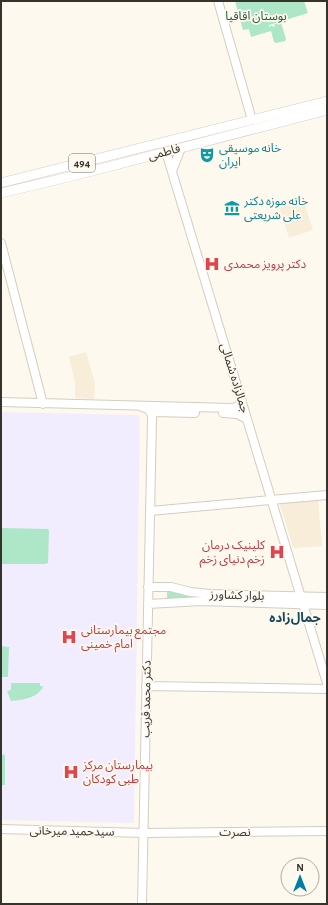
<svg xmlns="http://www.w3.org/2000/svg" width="328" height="905" font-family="'Alegreya Sans','Noto Sans Arabic',sans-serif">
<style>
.built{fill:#f7edd8}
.medical{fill:#f2edfe}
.green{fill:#ade7c8}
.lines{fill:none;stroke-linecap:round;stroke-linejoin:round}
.secondary-casing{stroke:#d4cdc0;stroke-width:10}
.primary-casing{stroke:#d4cdc0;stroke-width:10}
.secondary{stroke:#fff;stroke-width:8}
.primary{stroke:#fff;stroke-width:9}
.labels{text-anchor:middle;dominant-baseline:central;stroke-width:3.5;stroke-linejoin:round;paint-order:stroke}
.shield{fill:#fef9ef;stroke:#716e68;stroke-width:1}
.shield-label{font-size:11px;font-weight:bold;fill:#35332e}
.park-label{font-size:12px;fill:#235a41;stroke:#fef9ef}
.culture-label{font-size:12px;fill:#0d838f;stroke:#fef9ef;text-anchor:start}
.street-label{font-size:12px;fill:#35332e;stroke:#fef9ef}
.health-label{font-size:12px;fill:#be3a42;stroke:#fef9ef;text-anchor:start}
.neighbourhood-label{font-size:13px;font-weight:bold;fill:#18485b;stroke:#fef9ef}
</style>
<rect width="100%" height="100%" fill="#fef9ef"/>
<path class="built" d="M302,196L313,230L289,238L278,203Z
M86,352L95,383L94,399L75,398V382L69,357Z
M318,500L322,546L295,548L293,547L280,505L282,502Z"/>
<path class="medical" d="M1,412L137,415L140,418L134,822L131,823L1,820Z"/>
<path class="green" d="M235,1H304L308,13L269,25V27L272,25L273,27L275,26L274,24L281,23L286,39L285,41L276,43L274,42L271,31L251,37L249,29L243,30Z
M1,528L48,529L49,531L48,563L45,564H1Z
M167,590L191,597L167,600Z
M1,646L9,647L8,677H1Z
M11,683H40V686H43C39,698 22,700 11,701L7,691L11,690Z
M1,754L5,755V785H1Z"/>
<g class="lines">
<defs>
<path id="secondary" d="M218,1L252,120
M166,152L327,683
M172,171L181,148
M1,243L43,404
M1,402L232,408L237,407L242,401
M139,406C146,408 152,409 152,418L142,904
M223,413L237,414L247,419
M152,414L155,412L195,413
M150,511L327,495
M148,587H171L191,592L210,594L327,597
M148,604L202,601L327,605
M146,686L327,689
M1,829L144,833L327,831"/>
<path id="primary" d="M1,183L327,101
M1,193L77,175L327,110"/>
</defs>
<use href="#secondary" class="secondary-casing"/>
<use href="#primary" class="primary-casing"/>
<use href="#secondary" class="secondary"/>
<use href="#primary" class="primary"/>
</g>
<defs>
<symbol id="theatre-bare" viewBox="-9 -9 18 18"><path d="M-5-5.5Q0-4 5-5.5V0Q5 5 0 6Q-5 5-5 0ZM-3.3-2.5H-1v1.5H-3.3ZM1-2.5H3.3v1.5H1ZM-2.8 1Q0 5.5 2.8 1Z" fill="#0f9aa8" stroke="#fef9ef" stroke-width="2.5" paint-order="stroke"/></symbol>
<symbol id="museum-bare" viewBox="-9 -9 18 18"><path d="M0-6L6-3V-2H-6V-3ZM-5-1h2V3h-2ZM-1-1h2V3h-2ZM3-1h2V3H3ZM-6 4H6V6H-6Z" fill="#0f9aa8" stroke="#fef9ef" stroke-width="2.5" paint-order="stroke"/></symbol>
<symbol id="hospital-bare" viewBox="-9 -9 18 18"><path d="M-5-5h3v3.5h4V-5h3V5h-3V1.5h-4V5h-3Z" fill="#e0444e" stroke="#fef9ef" stroke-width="2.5" paint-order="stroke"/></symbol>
</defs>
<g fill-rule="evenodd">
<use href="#theatre-bare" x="196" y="144" width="22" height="22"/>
<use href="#museum-bare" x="221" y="197" width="22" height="22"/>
<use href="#hospital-bare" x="201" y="253" width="22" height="22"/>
<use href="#hospital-bare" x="266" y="541" width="22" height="22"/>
<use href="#hospital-bare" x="58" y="626" width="22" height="22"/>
<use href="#hospital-bare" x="60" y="761" width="22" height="22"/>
</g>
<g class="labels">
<rect class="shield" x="69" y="154" width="26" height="18" rx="3"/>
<g class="shield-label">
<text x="82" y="163">494</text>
</g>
<g class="park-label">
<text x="256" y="16">بوستان اقاقیا</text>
</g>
<g class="culture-label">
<text x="219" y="148">خانه موسیقی<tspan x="219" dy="14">ایران</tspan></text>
<text x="244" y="201">خانه موزه دکتر<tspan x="244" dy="14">علی شریعتی</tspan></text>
</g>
<g class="street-label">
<text transform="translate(164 152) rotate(-15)">فاطمی</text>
<text transform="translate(235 378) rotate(73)">جمالزاده شمالی</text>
<text transform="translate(237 595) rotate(2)">بلوار کشاورز</text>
<text transform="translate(146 699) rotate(-89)">دکتر محمد قریب</text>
<text transform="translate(72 831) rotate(1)">سیدحمید میرخانی</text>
<text x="235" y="832">نصرت</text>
</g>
<g class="health-label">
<text x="224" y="264">دکتر پرویز محمدی</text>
<text x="265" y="545" text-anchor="end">کلینیک درمان<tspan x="265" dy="14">زخم دنیای زخم</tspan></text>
<text x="81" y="630">مجتمع بیمارستانی<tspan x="81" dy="14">امام خمینی</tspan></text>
<text x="83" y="765">بیمارستان مرکز<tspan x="83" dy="14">طبی کودکان</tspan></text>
</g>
<g class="neighbourhood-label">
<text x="295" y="618">جمال‌زاده</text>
</g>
</g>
<rect width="328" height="905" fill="none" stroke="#35332e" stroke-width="4"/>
<g transform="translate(300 877)"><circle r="19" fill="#fef9ef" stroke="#aeaaa2"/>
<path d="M0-3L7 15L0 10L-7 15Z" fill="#007ea4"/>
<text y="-6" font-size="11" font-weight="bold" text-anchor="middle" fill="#35332e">N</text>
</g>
</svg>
